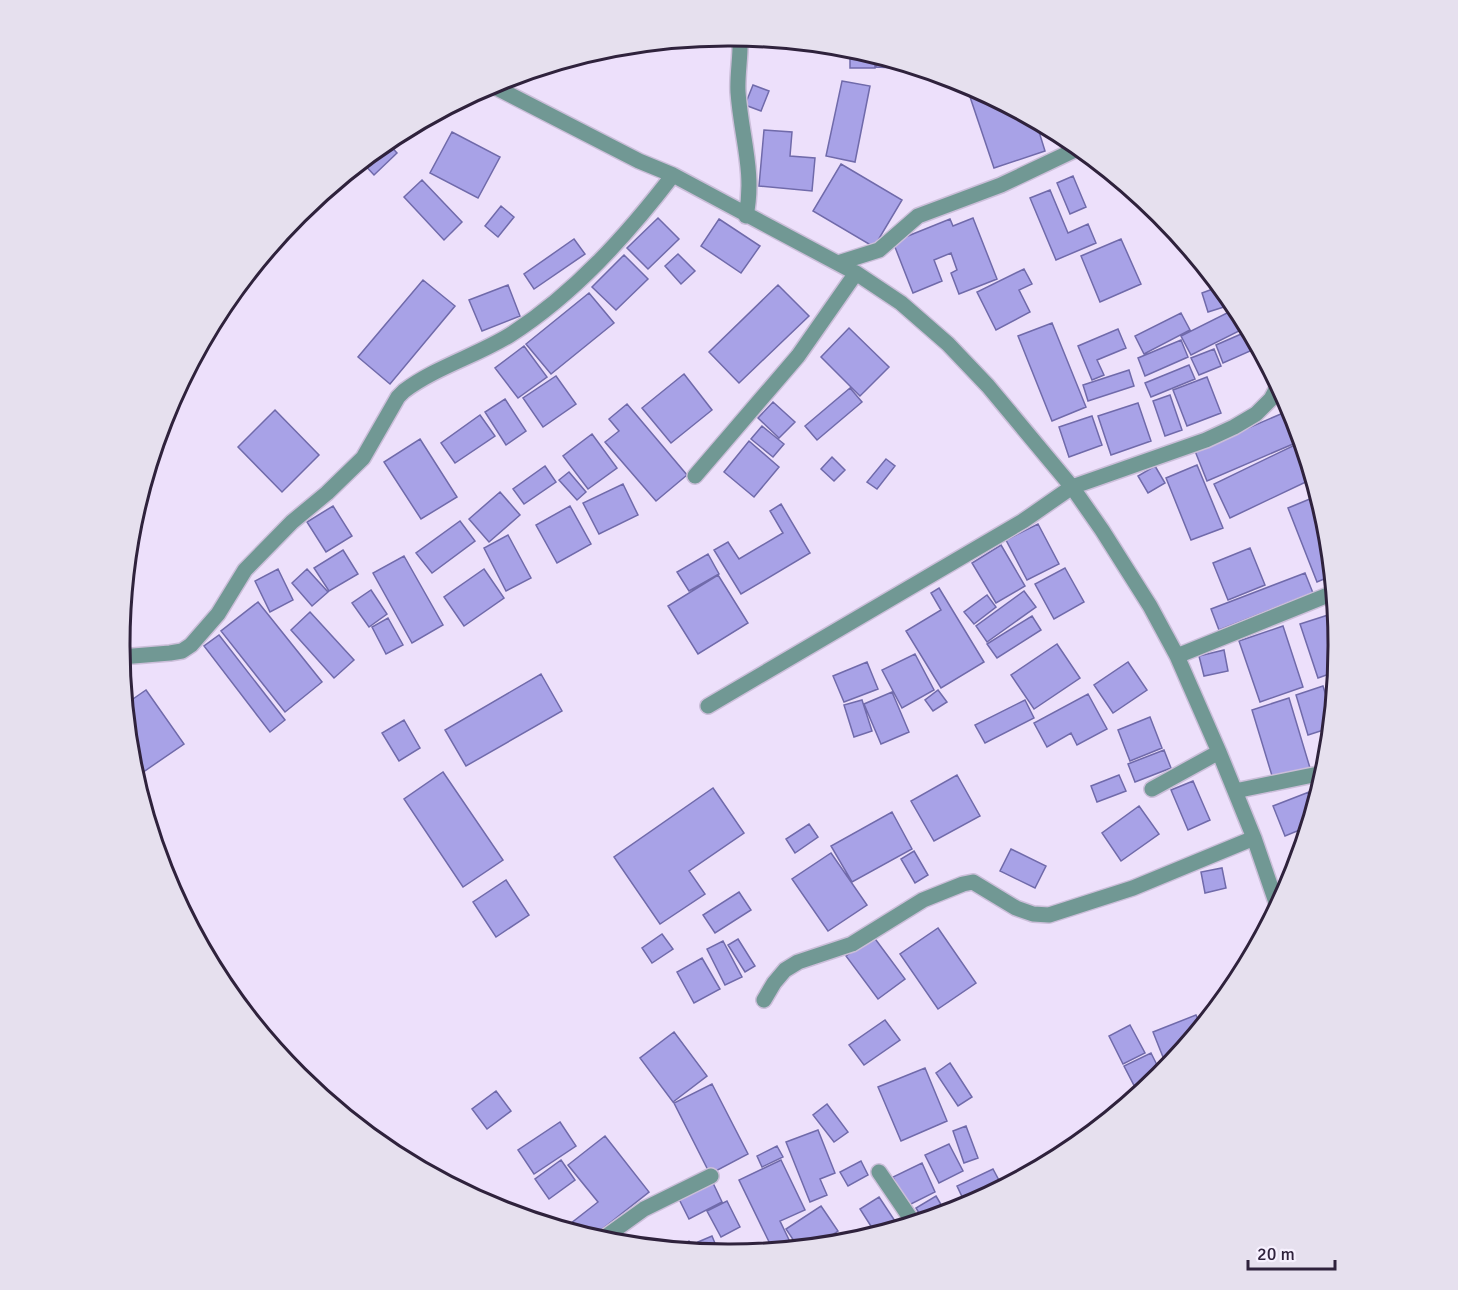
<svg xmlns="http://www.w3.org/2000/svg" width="1458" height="1290" font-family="Signika,sans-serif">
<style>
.building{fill:#a8a2e7;stroke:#706aaa;stroke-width:1.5}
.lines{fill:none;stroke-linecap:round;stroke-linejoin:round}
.minor-casing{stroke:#cbbed9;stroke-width:18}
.minor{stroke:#719894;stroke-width:15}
.rim{fill:none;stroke:#2f223c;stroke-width:3}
</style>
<rect width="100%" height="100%" fill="#ede0fb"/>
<path class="building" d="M850,48L875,56V68H850Z
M877,57L895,62V68L876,67Z
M842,81L870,86L855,162L826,156Z
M753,85L769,91L761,111L745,105Z
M966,85L1036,122L1045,151L994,168Z
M764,130L792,132L790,156L815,158L812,191L759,186Z
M452,132L500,157L478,198L430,173Z
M387,142L397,153L374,175L362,162Z
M841,164L902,200L874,247L813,211Z
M1073,176L1086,207L1070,214L1057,183Z
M422,180L462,222L444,240L404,197Z
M1125,186L1135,194L1129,196Z
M1050,190L1068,233L1088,224L1096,243L1056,260L1030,198Z
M501,206L514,217L498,237L485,226Z
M658,218L679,239L648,269L627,248Z
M973,218L997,279L959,294L951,273L957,270L951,253L934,260L942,281L913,293L893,242L950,219L953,226Z
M719,219L760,246L741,273L701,246Z
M289,225L294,230L280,243L277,240Z
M574,239L585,254L534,289L524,274Z
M1121,239L1141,284L1100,302L1081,256Z
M678,254L695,271L681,284L665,266Z
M624,255L648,279L616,310L592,287Z
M1024,269L1032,284L1019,290L1030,312L996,330L977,292Z
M423,280L455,306L390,384L358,357Z
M508,285L520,316L482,331L469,300Z
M778,285L809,316L739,383L709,352Z
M1218,287L1224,307L1208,312L1202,293Z
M589,293L614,323L551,374L526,344Z
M1231,311L1241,330L1191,355L1181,336Z
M1181,313L1190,330L1144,354L1135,336Z
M1052,323L1086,407L1052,421L1018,336Z
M849,328L889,367L860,396L821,357Z
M1118,329L1126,348L1097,360L1104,375L1092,380L1078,346Z
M1248,331L1257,348L1223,363L1216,345Z
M1181,340L1188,357L1145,376L1138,358Z
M524,346L547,377L518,398L495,368Z
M1214,349L1221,366L1199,375L1191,358Z
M1189,365L1195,379L1151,397L1145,383Z
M1129,370L1134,386L1088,401L1083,385Z
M684,374L712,410L671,443L642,408Z
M556,376L576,404L543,427L523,398Z
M1207,377L1221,413L1187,426L1173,390Z
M850,388L862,402L817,440L805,426Z
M1170,395L1182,430L1165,436L1153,401Z
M505,399L526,431L506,445L485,412Z
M773,402L795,422L779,438L758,418Z
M1138,403L1151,441L1111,455L1098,416Z
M627,404L687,475L656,501L605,442L619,431L609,419Z
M275,410L319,455L282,492L238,447Z
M1290,410L1300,441L1207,481L1195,451Z
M480,415L495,436L455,463L441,443Z
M1092,416L1102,445L1069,457L1059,427Z
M762,426L784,444L773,457L751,439Z
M592,434L617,468L588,489L563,456Z
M420,439L457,497L421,519L384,462Z
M749,441L779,467L754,497L724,472Z
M1301,442L1312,479L1230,518L1214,484Z
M832,457L845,470L834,481L821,469Z
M886,459L895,466L877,489L867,482Z
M1197,465L1223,528L1191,540L1166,478Z
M545,466L556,482L524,504L513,489Z
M1155,466L1165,483L1148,493L1138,476Z
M569,472L586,492L577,500L559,480Z
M623,484L638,515L599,534L583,503Z
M500,492L520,515L489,542L469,519Z
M1317,496L1326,527L1331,576L1317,582L1288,508Z
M781,504L810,553L741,594L714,550L728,542L739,559L783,533L770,511Z
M333,506L352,536L326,552L307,522Z
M570,506L591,544L557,563L536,525Z
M460,521L475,541L432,573L416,553Z
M1038,524L1059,564L1027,580L1006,540Z
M508,535L531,578L506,591L484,548Z
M1001,545L1025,586L996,603L972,563Z
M1250,548L1265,585L1228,600L1213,563Z
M343,550L358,574L329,591L314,568Z
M708,554L719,574L689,591L677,572Z
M404,556L443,625L412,643L373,573Z
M1065,568L1084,602L1054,619L1035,584Z
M278,569L293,600L270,612L255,581Z
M307,569L328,592L312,606L292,583Z
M484,569L504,598L464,626L444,597Z
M1305,573L1313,593L1219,630L1211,609Z
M718,575L748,623L698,654L668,606Z
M939,588L984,662L941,688L906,631L941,610L931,593Z
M371,590L387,614L369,627L352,603Z
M1024,591L1036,607L987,642L976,626Z
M987,595L996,607L974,624L964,612Z
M258,602L322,682L285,712L221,631Z
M310,612L354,660L334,678L291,630Z
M1328,615L1338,643L1335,672L1318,678L1300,624Z
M1032,616L1041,630L997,658L987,644Z
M388,618L403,645L386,654L372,627Z
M1283,626L1303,687L1260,702L1239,641Z
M219,635L285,720L270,732L204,646Z
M1057,644L1080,678L1034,709L1011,675Z
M1224,650L1228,671L1204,676L1199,656Z
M915,654L934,690L902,708L882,670Z
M867,662L878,689L844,702L833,676Z
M1128,662L1147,690L1113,713L1094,685Z
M541,674L562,711L466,766L445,730Z
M1323,686L1331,712L1330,728L1308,735L1296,695Z
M146,690L184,744L136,777L132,763L125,694L130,701Z
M938,690L947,702L933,711L925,700Z
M892,692L909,732L881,744L864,704Z
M1088,694L1107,729L1077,745L1071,733L1047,747L1034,723Z
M1289,698L1310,768L1273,779L1252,710Z
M862,700L872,731L854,737L844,705Z
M1025,700L1034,718L985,743L975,725Z
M1150,717L1162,748L1130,761L1118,730Z
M404,720L420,748L399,761L382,733Z
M1164,750L1171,768L1135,782L1128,764Z
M443,772L503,860L463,887L404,799Z
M957,775L980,816L934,841L911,801Z
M1119,775L1126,791L1097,802L1091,786Z
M1193,781L1210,820L1188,830L1171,790Z
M713,788L744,833L689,871L705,894L660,924L614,857Z
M1309,792L1314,805L1307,827L1285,836L1273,806Z
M1139,806L1159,834L1121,861L1102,833Z
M892,812L912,849L852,882L831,846Z
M809,824L818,837L795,853L786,839Z
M1011,849L1046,866L1035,888L1000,871Z
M914,851L928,875L915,883L901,859Z
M831,853L867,905L828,931L792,879Z
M1222,868L1226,888L1205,893L1201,872Z
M506,880L529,915L496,937L473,902Z
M739,892L751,910L715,933L703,915Z
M938,928L976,983L938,1009L900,954Z
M662,934L673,949L652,963L642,948Z
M873,936L905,979L878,999L846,956Z
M738,939L755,966L745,972L728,945Z
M723,941L742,977L725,985L707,949Z
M702,958L720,989L694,1003L677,972Z
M1196,1015L1201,1026L1167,1067L1153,1032Z
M885,1020L900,1040L864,1065L849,1045Z
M1130,1025L1145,1053L1123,1064L1109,1036Z
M674,1032L707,1076L673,1102L640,1058Z
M1151,1053L1161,1073L1138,1093L1124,1066Z
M950,1063L972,1097L958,1106L936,1073Z
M925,1068L947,1121L901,1141L878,1087Z
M712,1084L748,1154L710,1174L674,1103Z
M496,1091L511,1111L487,1129L472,1109Z
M827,1104L848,1132L834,1142L813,1115Z
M560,1122L576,1146L534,1174L518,1150Z
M966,1126L978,1158L964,1163L953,1131Z
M818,1130L835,1173L820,1179L827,1195L810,1202L786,1142Z
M605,1136L649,1192L592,1237L575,1232L570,1224L598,1202L568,1165Z
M949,1144L963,1171L939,1183L925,1155Z
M777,1146L783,1157L762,1167L757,1156Z
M561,1160L575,1180L549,1199L535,1179Z
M781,1160L805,1210L780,1221L793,1248L773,1250L739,1180Z
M861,1161L868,1175L848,1186L840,1172Z
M922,1163L935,1192L907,1206L893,1177Z
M993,1169L1002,1186L966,1205L957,1186Z
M713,1183L722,1202L689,1219L679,1199Z
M936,1196L946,1213L923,1220L916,1208Z
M879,1197L899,1227L876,1234L860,1209Z
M727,1201L740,1227L721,1237L707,1211Z
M821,1206L838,1231L817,1245L798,1247L786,1229Z
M862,1229L867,1236L842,1243Z
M712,1236L719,1253L701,1251L698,1242Z
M689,1241L694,1251L675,1249Z"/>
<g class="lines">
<defs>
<path id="minor" d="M740,37C741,56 737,74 738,92C741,136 755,172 746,216
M491,85L639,161L673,175L856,273L901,303L948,344L988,386L1072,487L1102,530L1150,606L1177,656L1219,752L1254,838L1277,905
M838,263L879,250L918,216L1001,185L1079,148
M695,476L798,356L856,273
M1177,656L1333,593
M121,657L170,653L182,651L191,645L218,614L245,570L292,522L327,493L363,458L398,397L404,391C436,367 476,356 510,335C574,294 627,235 673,175
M708,706L1023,521L1072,487L1206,440L1234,427L1256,414L1271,399L1278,386
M1152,789L1219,752
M1235,791L1323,773
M764,1000L774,983L785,970L798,962L852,944L923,900L963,884L973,882L1016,908L1033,914L1049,915L1133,888L1254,838
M879,1172L913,1222
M601,1240L644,1209L711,1176"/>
</defs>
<use href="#minor" class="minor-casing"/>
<use href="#minor" class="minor"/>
</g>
<path d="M0 0H1458V1290H0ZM728 46H730A598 598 0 0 1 1328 644V646A598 598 0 0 1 730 1244H728A598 598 0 0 1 130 646V644A598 598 0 0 1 728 46Z" fill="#e6e0ee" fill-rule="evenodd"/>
<path class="rim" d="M728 46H730A598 598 0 0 1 1328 644V646A598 598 0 0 1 730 1244H728A598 598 0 0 1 130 646V644A598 598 0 0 1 728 46Z"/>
<path d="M1248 1260v9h87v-9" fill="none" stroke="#2f223c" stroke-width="3"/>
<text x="1257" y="1260" font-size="18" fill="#2f223c" stroke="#f6f0fe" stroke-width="4.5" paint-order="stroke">20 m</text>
</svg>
